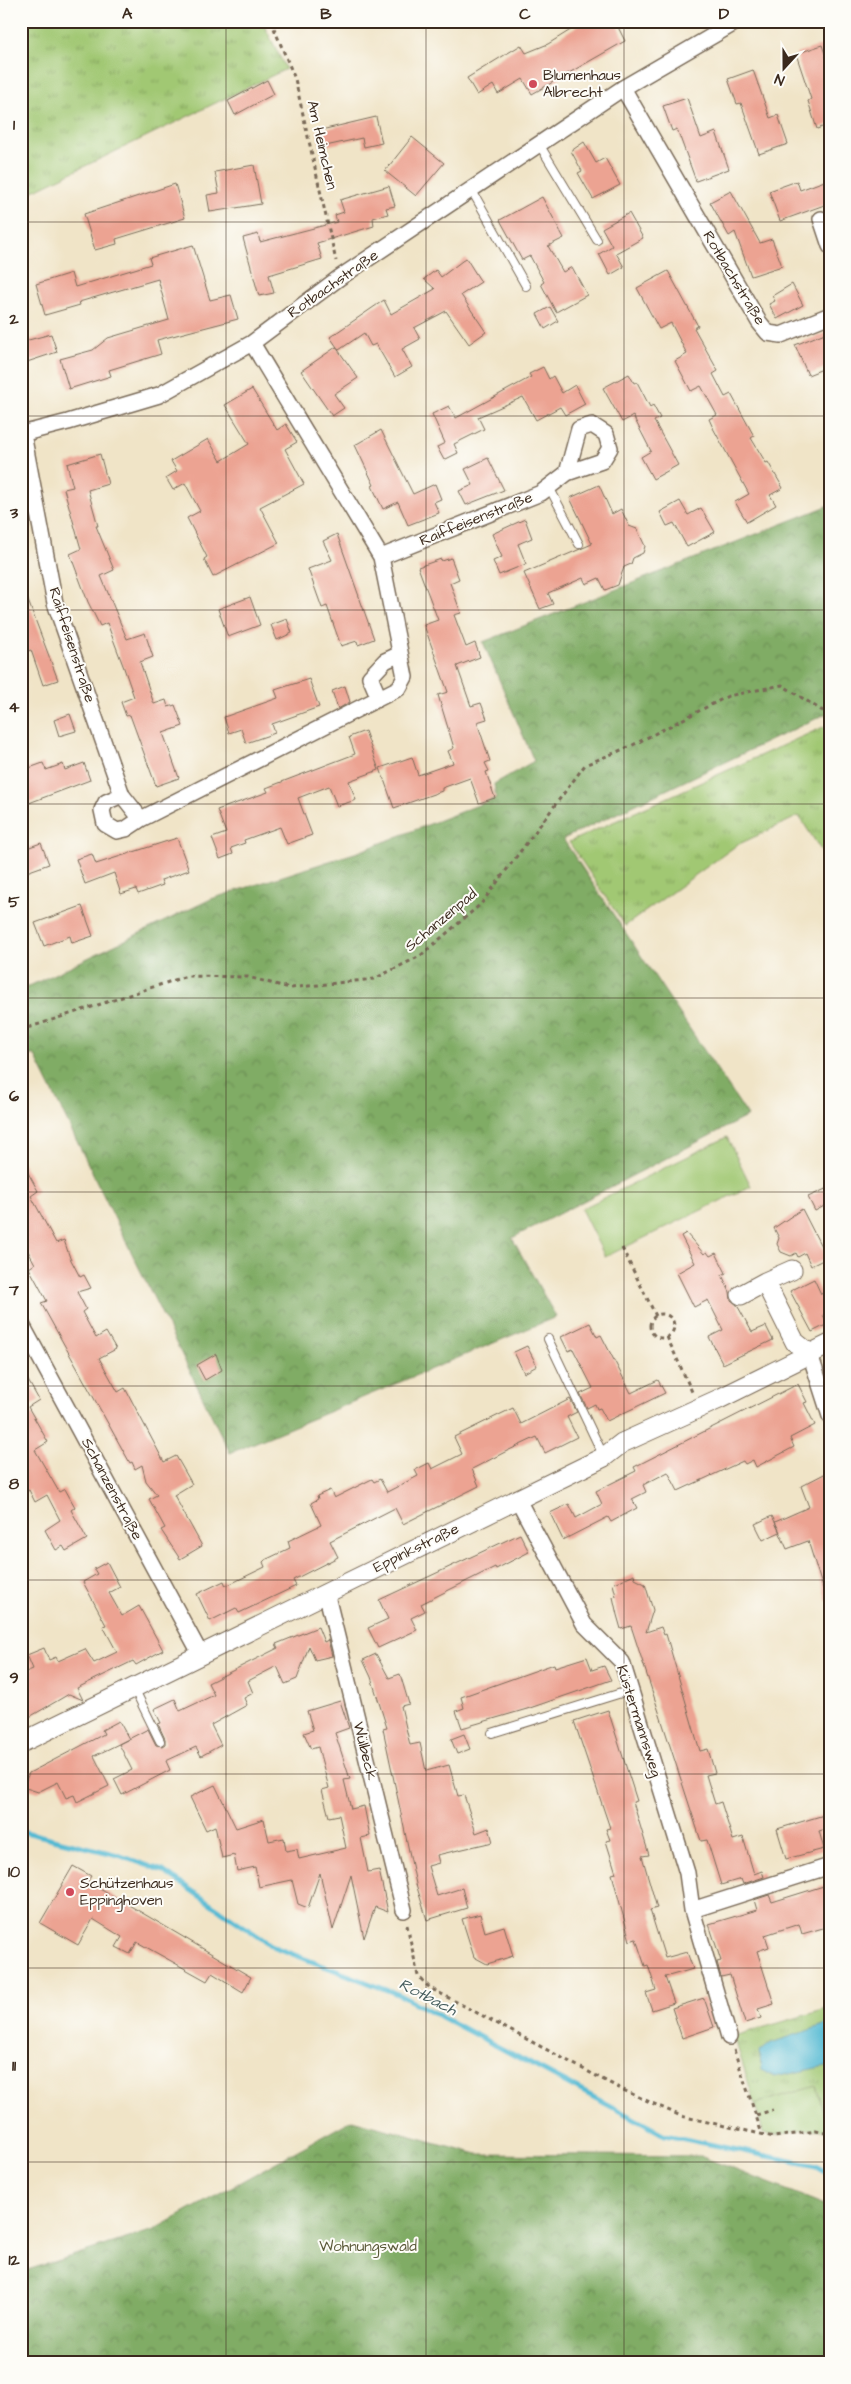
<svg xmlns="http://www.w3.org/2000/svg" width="851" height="2384" font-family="'Architects Daughter',sans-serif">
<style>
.grass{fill:url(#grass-tufts);stroke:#6e7948}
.forest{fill:url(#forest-crowns);stroke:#5e6b42}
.park{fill:#a1c873;stroke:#6e7948}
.water{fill:#55bad3;stroke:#487278}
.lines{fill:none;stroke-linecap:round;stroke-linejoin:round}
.stream{stroke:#55bad3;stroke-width:5}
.building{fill:#eca392}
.service-casing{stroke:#7a6b59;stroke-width:10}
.minor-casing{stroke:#7a6b59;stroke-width:18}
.tertiary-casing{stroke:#7a6b59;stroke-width:21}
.path{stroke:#7a6b59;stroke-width:3;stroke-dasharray:4 4;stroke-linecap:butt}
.service{stroke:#fff;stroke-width:8}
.minor{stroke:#fff;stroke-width:15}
.tertiary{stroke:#fff;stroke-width:19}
.grid{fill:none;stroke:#3b2a1e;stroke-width:1;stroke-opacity:0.55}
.poi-dot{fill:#d1495b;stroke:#fdfcf7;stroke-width:2}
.labels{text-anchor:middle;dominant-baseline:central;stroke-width:4;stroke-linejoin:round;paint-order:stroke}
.poi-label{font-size:15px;fill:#3b2a1e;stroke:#fdfcf7;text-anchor:start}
.street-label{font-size:15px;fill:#3b2a1e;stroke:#fdfcf7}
.park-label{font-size:15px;fill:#5a5938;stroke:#fdfcf7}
.water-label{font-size:16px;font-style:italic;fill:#445c5d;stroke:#fdfcf7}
.neatline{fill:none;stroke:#3b2a1e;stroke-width:2}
.grid-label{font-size:16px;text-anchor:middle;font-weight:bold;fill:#3b2a1e}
</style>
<defs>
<pattern id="grass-tufts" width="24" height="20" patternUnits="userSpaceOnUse" patternTransform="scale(1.25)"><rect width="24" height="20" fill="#a1c873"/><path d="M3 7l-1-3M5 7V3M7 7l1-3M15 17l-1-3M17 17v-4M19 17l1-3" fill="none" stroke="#84a35e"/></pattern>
<pattern id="forest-crowns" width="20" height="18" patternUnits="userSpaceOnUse" patternTransform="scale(1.25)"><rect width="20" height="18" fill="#80ac65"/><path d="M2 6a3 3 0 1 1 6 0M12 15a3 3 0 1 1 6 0" fill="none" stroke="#6a8c53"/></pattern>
</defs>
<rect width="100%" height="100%" fill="#fdfcf7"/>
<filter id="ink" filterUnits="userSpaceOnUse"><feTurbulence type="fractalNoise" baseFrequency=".02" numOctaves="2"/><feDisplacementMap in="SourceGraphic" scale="10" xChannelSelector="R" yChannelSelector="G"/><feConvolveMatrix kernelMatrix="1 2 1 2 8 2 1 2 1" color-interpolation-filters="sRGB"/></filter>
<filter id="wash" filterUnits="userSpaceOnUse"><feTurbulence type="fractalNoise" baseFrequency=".0096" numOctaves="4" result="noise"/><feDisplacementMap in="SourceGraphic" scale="20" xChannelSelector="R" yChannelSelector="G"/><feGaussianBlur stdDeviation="1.12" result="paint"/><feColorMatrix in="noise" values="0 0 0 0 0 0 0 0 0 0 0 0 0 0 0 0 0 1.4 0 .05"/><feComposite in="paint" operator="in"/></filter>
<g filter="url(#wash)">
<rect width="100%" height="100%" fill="#f0e4c7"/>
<path class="grass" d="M21,21H262L286,69L21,197Z
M830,724V855H824L799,816L737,845L625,926L569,842Z
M830,2008V2133L816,2086L755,2104L734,2036Z"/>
<path class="forest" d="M830,505V712L563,839L748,1116L512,1238L556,1317L230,1453L34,1054L21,1060V990L211,899L361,851L496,798L494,784L534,761L483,642Z
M352,2120L478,2154L700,2156L830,2207V2363H21V2272L154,2230Z"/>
<path class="park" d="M727,1137L751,1186L605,1257L581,1209Z
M816,2086L828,2131C802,2125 786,2139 763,2133L755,2104Z"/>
<path class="water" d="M830,2023V2065L775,2077L761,2070L760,2052L771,2043Z"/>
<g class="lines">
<path class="stream" d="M21,1831L118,1855L163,1871L274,1947L400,1995L665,2135L816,2166L830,2174"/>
</g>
<g id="blocks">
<path class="building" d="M585,21H615L625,41L532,94L523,79L498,94L493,85L477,95L467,78L521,45L526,53L548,44Z
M822,45L830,68V124L817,129L808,101L811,99L796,54Z
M753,70L770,118L778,115L788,144L759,154L741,103L737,104L728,79Z
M267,80L274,94L235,115L228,101Z
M687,98L701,138L716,132L729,169L696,181L677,129L672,131L663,106Z
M376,117L382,143L364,147L362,138L321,147L317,131Z
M412,137L444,163L416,196L385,171Z
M584,142L596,163L605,158L620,185L593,199L578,173L582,171L571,151Z
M254,165L261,204L210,212L207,195L219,193L215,172Z
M830,179V203L780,221L769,191L797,181L800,190Z
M175,184L185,218L116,239L117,244L95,250L84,214Z
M389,186L395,206L386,208L388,214L373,218L374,226L317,243L322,259L269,275L274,293L259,296L243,238L258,234L260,242L337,222L335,215L344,212L340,200Z
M731,191L760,243L772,239L782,266L751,276L735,232L729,236L710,202Z
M542,197L564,238L548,246L563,272L572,267L587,295L556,312L541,284L544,282L530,256L522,260L500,220Z
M629,213L643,238L616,253L624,267L610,275L599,254L612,246L602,228Z
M193,245L210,300L231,295L238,319L157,340L161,354L109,370L111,376L69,389L60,359L93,350L108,338L169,320L158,279L79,302L80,305L45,315L36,284L71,273L75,287L151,264L149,258Z
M466,258L481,282L461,295L486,332L469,344L446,311L414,328L420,339L402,349L412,367L395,377L376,344L371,346L364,333L339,350L330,337L384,300L391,314L435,289L424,279L436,270L441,277Z
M668,271L698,326L694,328L718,371L713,374L725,397L731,394L754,436L751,438L766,463L768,462L783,488L770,495L776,505L747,522L735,502L749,494L713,428L709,419L717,415L701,386L691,391L675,361L687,354L671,323L659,329L637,288Z
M792,284L803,305L777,319L769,304L775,301L772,296Z
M550,307L558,321L545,329L537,314Z
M830,331V366L808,375L795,345Z
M51,334L57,352L21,364V342Z
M336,347L358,378L334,394L344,408L332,416L301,371Z
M543,367L549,379L553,376L562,393L575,385L585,404L565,415L560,407L536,420L523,397L478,417L484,429L454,444L458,453L444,460L437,447L445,443L432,414L449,406L456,418L531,377L529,374Z
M629,374L634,383L637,382L650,407L653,405L660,418L654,421L678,465L653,479L641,457L651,451L633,416L622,422L603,388Z
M252,389L277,430L286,424L297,442L285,449L304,484L260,507L279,543L213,577L204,559L207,557L187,518L200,511L185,483L173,490L166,478L177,471L171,461L208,439L221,461L249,444L225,405Z
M381,430L413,494L435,484L441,499L434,502L439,513L408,525L398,502L383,509L372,486L374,485L355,445Z
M100,454L108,484L88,490L98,526H96L114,570L101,576L127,639L145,633L153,657L140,662L154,704L166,700L168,707L175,705L183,726L163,733L179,778L156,786L130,715L126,716L121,702L134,697L124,668L107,623L100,626L88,602L70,554L81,549L64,489L73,487L67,464Z
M488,458L504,490L466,505L459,491L473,485L465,469Z
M599,485L612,514L621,509L629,526L637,529L645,546L643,553L633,558L631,564L624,567L618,585L605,590L599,578L586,584L583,578L548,593L553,604L540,609L524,573L592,544L570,498Z
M680,501L688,515L701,508L715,532L687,547L674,523L667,526L660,512Z
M525,519L532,538L518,544L526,564L499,575L493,561L502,557L492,534Z
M337,534L374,639L358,645L357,641L341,646L327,606L322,608L308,569L332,560L323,541Z
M451,558L459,579L450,583L461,613L454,615L466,647L475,643L480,657L457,666L471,706L481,703L487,719L477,722L490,761L485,763L489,771L486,772L495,798L479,803L470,778L442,788V791L394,808L380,768L412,757L418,775L453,763L448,751L454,748L438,695L448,692L424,625L438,620L418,567L441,559L442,561Z
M21,582L58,680L43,685L31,650L21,653Z
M250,597L260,625L228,637L218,609Z
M287,619L292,633L277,640L271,625Z
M309,679L319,707L272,724L275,733L246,743L241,729L229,733L224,717L278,698L275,690Z
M345,686L350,702L338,709L332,691Z
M70,714L76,731L59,736L54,720Z
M365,731L379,770L349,781L356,800L337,806L329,786L298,798L312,835L287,844L280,827L244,840L245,843L231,848L233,854L220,859L212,838L226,833L217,810L268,792L266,788L355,754L349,737Z
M43,763L46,770L63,764L65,770L84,763L90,780L21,806V771Z
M177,838L189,870L161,880L163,885L138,894L136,889L121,894L114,873L85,884L76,859L92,854L96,864Z
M41,843L49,864L21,874V850Z
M82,906L93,936L72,943L70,936L44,946L35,923Z
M21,1160L38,1191L31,1196L56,1243L64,1240L70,1258L80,1277L84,1275L91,1288L77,1292L86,1309L82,1312L96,1338L106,1332L116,1349L99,1358L118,1392L125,1388L164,1462L176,1456L192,1484L174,1495L202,1546L180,1559L161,1530L165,1528L149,1499L157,1495L146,1481L142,1465L135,1469L132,1462L130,1463L41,1303L47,1301L29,1268L35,1264L21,1238Z
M830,1187V1203L815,1211L808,1197Z
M802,1209L827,1258L811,1266L805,1253L798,1257L796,1253L791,1256L781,1252L777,1244L779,1238L774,1228Z
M686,1233L704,1254L707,1252L710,1256L716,1253L726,1273L722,1275L730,1292L731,1300L737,1305L752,1332L766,1326L773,1340L723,1364L709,1337L723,1330L708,1300L694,1307L677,1273L695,1263L681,1236Z
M814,1279L821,1294L826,1292L830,1300V1311L823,1315L828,1324L812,1332L790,1291Z
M590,1323L597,1337L601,1335L631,1393L658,1380L665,1393L607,1421L600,1408L597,1409L595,1404L587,1408L580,1394L593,1388L573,1349L568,1351L561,1337Z
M527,1346L537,1366L524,1373L514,1352Z
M216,1354L222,1370L205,1380L197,1365Z
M21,1368L39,1400L28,1407L48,1442L35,1450L59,1492L65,1489L75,1507L71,1510L87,1539L66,1551L63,1546L56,1550L45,1530L60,1520L47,1495L35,1502L29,1490L21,1494Z
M798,1384L807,1402L804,1403L815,1425L790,1438L794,1447L756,1467L753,1460L745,1464L743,1461L678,1491L668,1472L643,1485L646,1492L632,1499L637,1508L611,1522L608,1517L563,1540L550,1513L569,1504L576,1518L602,1504L596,1491L636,1471L634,1467Z
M570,1399L577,1412L567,1417L577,1437L545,1453L537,1437L507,1451L472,1469L479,1486L403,1524L395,1508L330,1541L338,1557L293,1580L296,1586L239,1613L236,1608L210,1621L197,1594L224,1581L226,1586L265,1567L263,1562L265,1560L290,1548L288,1541L321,1525L311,1503L318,1499L317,1496L330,1490L334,1498L372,1479L374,1482L380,1479L387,1492L418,1476L415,1470L429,1463L432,1469L462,1454L454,1437L513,1408L521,1424Z
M830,1471V1601H827L808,1541L787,1549L775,1522L809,1507L801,1486Z
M772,1516L780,1532L763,1540L755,1524Z
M520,1534L529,1552L496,1569L495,1567L421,1604L425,1611L411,1618L417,1630L378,1648L368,1628L388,1619L379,1600Z
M107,1562L120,1587L109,1593L122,1616L139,1606L163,1650L136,1665L133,1661L77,1688L83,1700L69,1694L26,1719L21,1710V1674L33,1669L27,1655L44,1648L49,1660L56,1657L58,1661L85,1649L94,1663L117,1652L103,1626L106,1625L83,1582L97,1574L94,1569Z
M634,1574L635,1579L645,1584L653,1610L646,1632L661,1627L664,1635L666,1634L700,1751L708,1749L715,1773L706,1775L715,1804L721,1802L733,1840L743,1837L754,1874L762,1871L764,1877L743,1884L741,1879L721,1885L707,1840L701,1841L631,1626L621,1629L617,1615L613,1597L616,1596L613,1584Z
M318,1627L324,1642L328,1640L332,1656L315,1660L309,1646L297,1679L285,1684L277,1666L248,1681L253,1693L244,1698L247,1705L211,1725L221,1745L201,1756L196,1747L166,1761L170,1770L122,1795L114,1779L132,1770L119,1744L148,1729L156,1745L162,1746L165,1744V1739L158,1724L161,1723L154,1709L175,1699L180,1711L214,1695L208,1683L278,1648L276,1644Z
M376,1654L389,1678L400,1674L409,1704L401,1706L410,1745L420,1743L426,1771L449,1765L458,1796L464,1795L476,1833L489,1828L493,1842L437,1855L439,1863L428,1866L437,1896L462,1888L467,1908L427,1920L416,1884L383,1729L387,1728L371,1677L363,1660Z
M587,1657L592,1670L604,1666L611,1680L527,1709L462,1728L456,1711L464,1708L461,1697L554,1664L555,1667Z
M340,1701L349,1728L335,1733L350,1779L344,1780L351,1809L364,1806L370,1836L361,1838L368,1872L379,1870L388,1912L375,1907L364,1938L351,1875L333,1930L320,1873L308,1908L298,1904L292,1880L259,1887L255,1867L237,1871L234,1855L222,1858L215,1826L206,1830L190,1797L215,1785L236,1828L264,1819L269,1841L284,1838L286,1851L297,1849L299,1859L346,1848L339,1815L329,1817L322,1790L329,1788L318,1747L311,1749L304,1733L313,1730L307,1711Z
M608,1710L637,1801L633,1802L649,1855L642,1856L657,1908L650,1910L665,1958L687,1952L693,1969L665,1977L674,2003L652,2010L646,1993L656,1990L648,1965L645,1966L636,1939L630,1941L612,1874L616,1873L606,1841L610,1840L606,1829L610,1828L574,1721Z
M119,1721L129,1739L94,1756L109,1786L77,1802L74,1795L66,1798L58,1782L38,1792L23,1787L29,1773L104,1734L102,1730Z
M464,1734L470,1749L457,1754L451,1739Z
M824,1815L829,1828L819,1831L824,1849L786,1859L777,1829Z
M73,1866L91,1876L88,1881L251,1977L243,1992L212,1973L207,1981L137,1942L130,1954L116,1947L122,1937L93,1919L78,1945L40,1923Z
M830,1884V1926L802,1934L799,1924L765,1935L769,1947L757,1951L774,2004L758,2009L761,2018L745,2023L730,1975L721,1977L717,1962L721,1961L709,1924L757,1910L754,1900L769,1895L772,1902Z
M480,1914L485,1932L504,1926L513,1956L487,1964L474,1957L462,1919Z
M704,1998L714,2027L682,2038L672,2008Z"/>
</g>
</g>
<g filter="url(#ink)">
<use href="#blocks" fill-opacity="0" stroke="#7a6b59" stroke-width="1"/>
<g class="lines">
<defs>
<path id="service" d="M539,144L597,240
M471,189L526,286
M549,487L579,544
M829,1221L830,1223
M548,1339L604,1457
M134,1688L160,1741
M492,1733L631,1690"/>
<path id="minor" d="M623,88L759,322L768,333L781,335L830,315
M821,219L830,246
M21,434L68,422L159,395L252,343L339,278L623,88L738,21
M23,434L55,603L122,795
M381,557L541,493L567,473L602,461L610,448L606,434L592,425L579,429L567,473
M379,698L370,677L385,661L400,654
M122,795L141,819L126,829L117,831L105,824L102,810L106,802Z
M141,819L399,688L405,677L381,557L252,343
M21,1323L201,1655
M810,1354L830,1416
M517,1498L584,1624L622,1662L687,1873L692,1910L729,2037
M326,1592L404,1910
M692,1910L830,1866"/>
<path id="tertiary" d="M765,1282L792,1270
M741,1295L765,1282L795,1342L810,1354
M21,1743L604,1457L622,1443L719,1399L830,1344"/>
</defs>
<use href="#service" class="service-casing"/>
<use href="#minor" class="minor-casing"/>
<use href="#tertiary" class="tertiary-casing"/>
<path class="path" d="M271,21L295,79L336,261
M21,1030L187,976L248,977L290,988L374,979L420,956L481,904L585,765L631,746L728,696L782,685L821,710L830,713
M622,1248L656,1316
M650 1326a12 12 0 1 1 24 0a12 12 0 1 1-24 0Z
M667,1337L693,1394
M407,1925L418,1976L430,1988L621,2089L681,2116L774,2137L816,2131L826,2133L830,2137
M734,2050L762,2134
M756,2115L773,2110"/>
<use href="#service" class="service"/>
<use href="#minor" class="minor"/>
<use href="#tertiary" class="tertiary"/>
</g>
</g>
<path class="grid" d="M226,21V2363M426,21V2363M624,21V2363M21,222H830M21,416H830M21,610H830M21,804H830M21,998H830M21,1192H830M21,1386H830M21,1580H830M21,1774H830M21,1968H830M21,2162H830"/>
<g class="poi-dot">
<circle cx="533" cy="84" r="5"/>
<circle cx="70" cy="1892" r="5"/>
</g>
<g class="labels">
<g class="poi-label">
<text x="543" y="75">Blumenhaus<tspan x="543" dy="17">Albrecht</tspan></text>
<text x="80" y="1883">Schützenhaus<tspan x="80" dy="17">Eppinghoven</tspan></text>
</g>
<g class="street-label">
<text transform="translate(322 145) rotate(77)">Am Heimchen</text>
<text transform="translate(734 278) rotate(59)">Rotbachstraße</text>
<text transform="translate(333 284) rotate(-35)">Rotbachstraße</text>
<text transform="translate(476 519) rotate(-22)">Raiffeisenstraße</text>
<text transform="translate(72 645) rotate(72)">Raiffeisenstraße</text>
<text transform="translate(441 920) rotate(-40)">Schanzenpad</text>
<text transform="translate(112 1489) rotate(62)">Schanzenstraße</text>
<text transform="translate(416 1548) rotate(-26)">Eppinkstraße</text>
<text transform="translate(639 1721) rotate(72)">Küstermannsweg</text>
<text transform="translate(365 1751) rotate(76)">Wülbeck</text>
</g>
<g class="park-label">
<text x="368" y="2246">Wohnungswald</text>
</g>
<g class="water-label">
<text transform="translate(428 1997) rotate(27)">Rotbach</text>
</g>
</g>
<rect width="851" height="2384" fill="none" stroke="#fdfcf7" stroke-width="55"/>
<g transform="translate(784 68) rotate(201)" stroke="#fdfcf7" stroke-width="4" paint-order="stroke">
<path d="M0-4L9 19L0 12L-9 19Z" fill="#3b2a1e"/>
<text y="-8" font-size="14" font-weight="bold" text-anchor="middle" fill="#3b2a1e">N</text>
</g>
<rect x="28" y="28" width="796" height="2328" class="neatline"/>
<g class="grid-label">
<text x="127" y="19">A</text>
<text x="326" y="19">B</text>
<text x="525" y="19">C</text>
<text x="724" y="19">D</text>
<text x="14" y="130">1</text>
<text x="14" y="324">2</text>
<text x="14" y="518">3</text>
<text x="14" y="712">4</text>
<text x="14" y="907">5</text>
<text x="14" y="1101">6</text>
<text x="14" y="1295">7</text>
<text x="14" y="1489">8</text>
<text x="14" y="1683">9</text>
<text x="14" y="1877">10</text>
<text x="14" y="2071">11</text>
<text x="14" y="2265">12</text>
</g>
</svg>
